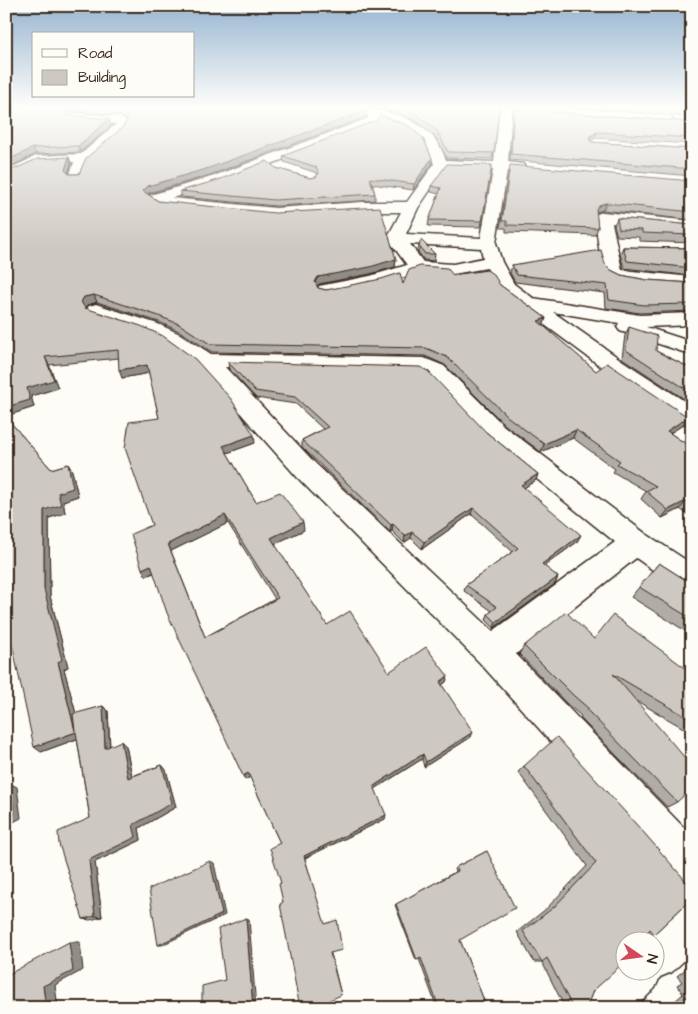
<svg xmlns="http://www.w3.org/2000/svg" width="698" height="1014" font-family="'Architects Daughter',sans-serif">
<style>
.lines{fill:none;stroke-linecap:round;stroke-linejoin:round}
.street-casing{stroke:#3b2a1e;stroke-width:3}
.street{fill:#fdfcf7;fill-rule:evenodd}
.wall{fill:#b0aca7;stroke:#3b2a1e;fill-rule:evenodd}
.shaded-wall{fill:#908c88;stroke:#3b2a1e}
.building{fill:#cdc8c2;stroke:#3b2a1e;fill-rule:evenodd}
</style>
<rect width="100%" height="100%" fill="#fdfcf7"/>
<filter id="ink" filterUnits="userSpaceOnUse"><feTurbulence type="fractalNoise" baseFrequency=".02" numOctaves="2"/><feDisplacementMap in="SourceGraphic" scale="10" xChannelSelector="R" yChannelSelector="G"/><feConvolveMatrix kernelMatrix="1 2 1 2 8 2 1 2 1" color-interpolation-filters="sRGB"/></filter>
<g filter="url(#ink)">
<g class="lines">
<defs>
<path id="street" d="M44,107H55L63,112L120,117L129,123L123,132L87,163L81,179H71L69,176L74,162L39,164L6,180V170L36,156L81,154L116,124L62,119L49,114Z
M337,107C369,107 412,111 435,139C440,145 443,153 446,160L494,162L500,107H512L508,162L523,164L525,167L518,171H507L496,243L502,262L514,284L533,298L640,315L692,313V325L646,327L692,342V355L620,331L617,327L619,323L553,312L623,361L692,406V425L684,423L607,371L499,291L487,268L453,274L419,272L380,285L326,296L319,294L317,290L319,286L370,276L407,265L387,238L401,212H362L312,217L276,218L160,206L155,204L147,198L150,195L208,178L353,124L367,119L369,116L338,109ZM379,118C395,122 414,129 424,142C429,148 431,157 434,164L407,202H362L276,208L172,198L218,184L361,130L376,124ZM445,168L493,170L481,238L406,234L418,208ZM410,244L481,248L483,258L453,264L423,262Z
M668,107H679L687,122L685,125H677Z
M603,212L692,221V231L612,223L622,270L692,277V289C673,287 612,288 604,270C599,258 597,231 595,217L597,214Z
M96,304L158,324L180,334L211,354L424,358L444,366L504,426L646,534L692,564V594L681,590L636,558L516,654L692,836V888L677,882L480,663L297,477L198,365L166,342L144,332L89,314L86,310L89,306ZM225,367L420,372L428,376L486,438L615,542L493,631L315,463Z
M692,900V953L672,972L660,977L655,988L635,1008H577L584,991L623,956L626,955V972H656V942H639L640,940L676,906Z"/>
</defs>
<use href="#street" class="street-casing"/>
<use href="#street" class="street"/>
</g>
<path class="wall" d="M59,107H349L366,117L207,176L149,193L148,194L158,201L396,259L395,267L370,274L319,284L317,286L318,288L326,290L403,284L453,275L500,285L546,318L543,326L596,371L683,425L670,433L692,448V518L680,509L662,518L641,499L646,491L613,472L615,469L573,438L541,452L505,425L445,365L425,356L212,352L181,332L159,322L97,302L88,305L85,308L255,443L227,453L256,502L304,530L274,544L327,625L389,672L448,676L446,682L442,685L471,737L424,767L422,759L375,789L385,819L305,858L331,954L341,995L283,902L281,883L280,843L250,777L245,780L154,573L146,576L152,525L159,418L149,373L122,378L119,358L49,365L58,388L31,396L34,407L6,416V173L69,157L71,164L68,174H79L123,127L127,120L120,115L64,110ZM228,523L275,599L205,637L171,551Z
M370,107L499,108L492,159L447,158L436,138L415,120L403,115L376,108Z
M565,107H692V117Z
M514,109L692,122V144L595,138L590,141L591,142L692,149V176L510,160L513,115Z
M66,115L109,119L111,126L80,152L36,154L6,169Z
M283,156L432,164L413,190L372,184L375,194V200L276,206L182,197L180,191L276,168L310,178L316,177L318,175L317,173L284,162Z
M492,165L481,227L428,226L429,220L439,194L431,192V186Z
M509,172L692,181V220L603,210L596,213L598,228L595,235L506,232V228H500Z
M617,218L692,225V243L639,241V237L617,236L614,225Z
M419,246L435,254L434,261L424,260L418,252Z
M623,247L692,248V276L624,268L620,254Z
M605,264L611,270L621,275L647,280L692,283V311L640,313L606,308L605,293L515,282L510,273L512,265Z
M629,327L656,351L688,367L692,364V404L622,358L625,335Z
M228,362L486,432L538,474L536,480L524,488L577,542L544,566L558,577L555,584L494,628L486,620L488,614L492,611L464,591L466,585L513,552L471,514L422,549L411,538L404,543L392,531L390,532L302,447V440L323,429L296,404L256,398L229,369Z
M6,417L51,469L68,464L72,471L78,496L63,501L65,513L49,518L50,596L68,667L64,669L76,714L103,706L108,711L110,746H126L132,776L162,765L166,770L176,807L139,828L141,840L95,862L102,917L90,920L83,919L90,818L77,739L41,752L13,647L6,650Z
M659,563L692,584V635L631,597Z
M594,639L692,673V733L635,700L677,802L667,807L580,718L581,716L567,704L519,654L524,646Z
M524,766L687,903L654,934L645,935L593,991L586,1008H565L542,962H534L517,932L546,909L587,866L518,772Z
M487,851L460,940L487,1008H437L419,959L416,960L395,905L455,872L454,869L456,867Z
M692,964V1008H667L683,994L677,985L682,982L677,976Z"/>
<path class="shaded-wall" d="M6,107H25L6,113Z
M366,111V117L207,176L149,193L145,198L143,191L148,186Z
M109,119L111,126L80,152L78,146Z
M597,132L595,138L587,143L589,137Z
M33,148L36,154L6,169V161Z
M69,157L71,164L67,177L65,170Z
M432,158V164L413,190L414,184Z
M606,203L603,210L596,212V209L599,205Z
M396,259L395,267L370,274L319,284L315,289V282L318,277Z
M94,295L97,302L88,305L84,310L81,302L84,297Z
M546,318L543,326L538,321Z
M45,357L49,365L58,388L31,396L34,407L6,416V407L27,388Z
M147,365L150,373L122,378L119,370Z
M688,417L683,425L662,438L667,431Z
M576,430L573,438L541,452L544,444Z
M254,435L255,443L224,454L223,446Z
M68,464L72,471L78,496L63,501L65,513L49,518L50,596L68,667L64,669L82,736L75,731L58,662L44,589V510Z
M538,474L536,480L518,492L521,485Z
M686,501L680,509L662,518L668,510Z
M473,508L471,514L422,549L424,542Z
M225,515L228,523L171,551L168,544Z
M303,522L304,530L272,545L271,538Z
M393,524L392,531L390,532L391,525Z
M412,532L411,538L404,543L405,536Z
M581,535L577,542L539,570L542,564Z
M151,565L155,572L146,576L142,569Z
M558,577L555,584L494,628L496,622Z
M11,639L18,645L6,650V641Z
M448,676L446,682L438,688L440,682Z
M103,706L108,711L110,753L105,748Z
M76,732L82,737L41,752L34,747Z
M473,732L471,737L424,767L426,762Z
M121,741L126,746L133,782L128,778Z
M423,754L422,759L373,790L374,786Z
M162,765L166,770L176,807L139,828L141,840L95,862L102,917L95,916L89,860L133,825Z
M248,773L250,777L245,780L243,776Z
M11,784L17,787L21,818L6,826V819Z
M386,815L385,819L305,858L304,856Z
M210,861L214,863L225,915L162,945H158Z
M246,918L249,919L256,1008H253Z
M69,942H80L83,970L55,985L58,1008H46L43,986Z"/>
<path class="building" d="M42,107H45L66,115L109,119L78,146L33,148L6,161V118Z
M99,107H349L366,111L206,169L148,186L143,191L158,201L275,213L380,207L396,259L370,267L318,277L315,282L318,288L326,290L381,279L400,273L403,284L409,270L420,266L447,268L453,275L487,270L494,275L500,285L546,318L538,321L596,371L607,363L688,417L667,431L692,448V506L686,501L668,510L646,491L656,486L617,464L620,461L576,430L544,444L508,417L447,357L426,348L210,344L179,324L156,315L94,295L84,297L81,302L85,308L141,326L163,336L195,359L231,399L254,435L223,446L256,502L280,492L303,522L271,538L327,625L350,611L389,672L426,647L448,676L440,682L473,732L426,762L423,754L374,786L386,815L304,856L325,924L337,920L342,950L330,953L341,995L312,1008H300L280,904L283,902L279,884L281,883L270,848L280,843L248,773L243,776L167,613L151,565L142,569L131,534L152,525L125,448L129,422L159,418L147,365L119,370L118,350L45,357L54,380L27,388L30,400L6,407V173L37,159L69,157L65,170L69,174H79L86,158L123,127L129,117L119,109ZM225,515L278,598L205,637L168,544Z
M398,107L499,108L494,153L448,152L437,131L416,114L403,109Z
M646,107H692V111Z
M514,109L692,122V138L597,132L589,137L591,142L692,149V169L511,154Z
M380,115L409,126L423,138L432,158L414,184L370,178L375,194L275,200L180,191L218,180L267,161L276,168L310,178L316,177L319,173L316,167L283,156L377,120Z
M447,164L492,165L482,221L429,220L441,188L431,186Z
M510,165L692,181V212L606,203L599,205L596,209L598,228L507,225V221H502Z
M617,218L692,225V235L642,233V230L619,229Z
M421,240L435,254H425L419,246Z
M623,247L692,248V268L627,261Z
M601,250L605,264L611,270L621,275L647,280L692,283V304L644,305L609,300L607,285L517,275L512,265Z
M629,327L657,336L656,351L688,367L692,364V393L626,350Z
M228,362L420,367L428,371L486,432L538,474L521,485L581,535L542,564L558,577L496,622L488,614L497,607L466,585L518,548L473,508L424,542L412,532L405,536L393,524L391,525L302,440L328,427L295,397L255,391Z
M6,417L51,469L68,464L73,488L58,493L61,505L44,510V589L62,660L58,662L75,731L73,714L103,706L105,748L121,741L128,778L162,765L172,803L133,825L136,837L89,860L95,916L83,919L59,844L58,832L90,818L76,732L34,747L11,639L6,641Z
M659,563L692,584V619L639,587Z
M566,612L594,639L613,615L692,673V720L613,674L692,766V788L677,802L587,710L589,709L574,696L524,646Z
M557,737L645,834L692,888V901L687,903L654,934L650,929L640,942H626V958L615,971L593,991L586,1008H573L547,958L542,962L523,931L554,907L596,863L524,766Z
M11,784L14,815L6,819V786Z
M487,851L515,908L460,940L487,1008H439L421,958L417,960L396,904L458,871L456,867Z
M210,861L222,914L158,945L149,889Z
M246,918L253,1008H202V986L225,980L218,929Z
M69,942L73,971L43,986L46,1008H6V984H8L7,975Z
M692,973V981L688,976Z
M692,984V992L688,986Z
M692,997V1008H680Z"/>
</g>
<linearGradient id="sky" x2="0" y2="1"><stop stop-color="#96b4d0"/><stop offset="0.43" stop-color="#fefefb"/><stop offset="1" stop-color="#fefefb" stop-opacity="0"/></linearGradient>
<rect width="698" height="249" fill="url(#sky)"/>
<rect width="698" height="1014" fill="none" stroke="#fdfcf7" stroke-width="25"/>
<rect x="12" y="12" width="673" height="989" fill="none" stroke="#3b2a1e" stroke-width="2" filter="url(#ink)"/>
<rect x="32" y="32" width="162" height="65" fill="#fdfcf7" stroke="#afa8a0"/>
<rect x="42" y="49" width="25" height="8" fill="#fdfcf7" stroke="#afa8a0"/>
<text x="78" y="58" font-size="15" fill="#3b2a1e">Road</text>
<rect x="42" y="70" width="25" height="15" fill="#cdc8c2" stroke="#afa8a0"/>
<text x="78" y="82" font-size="15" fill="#3b2a1e">Building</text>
<g transform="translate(640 956) rotate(103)"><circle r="24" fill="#fdfcf7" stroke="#afa8a0"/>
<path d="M0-4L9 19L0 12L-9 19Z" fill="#d1495b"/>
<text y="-8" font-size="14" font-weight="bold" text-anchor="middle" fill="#3b2a1e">N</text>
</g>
</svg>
